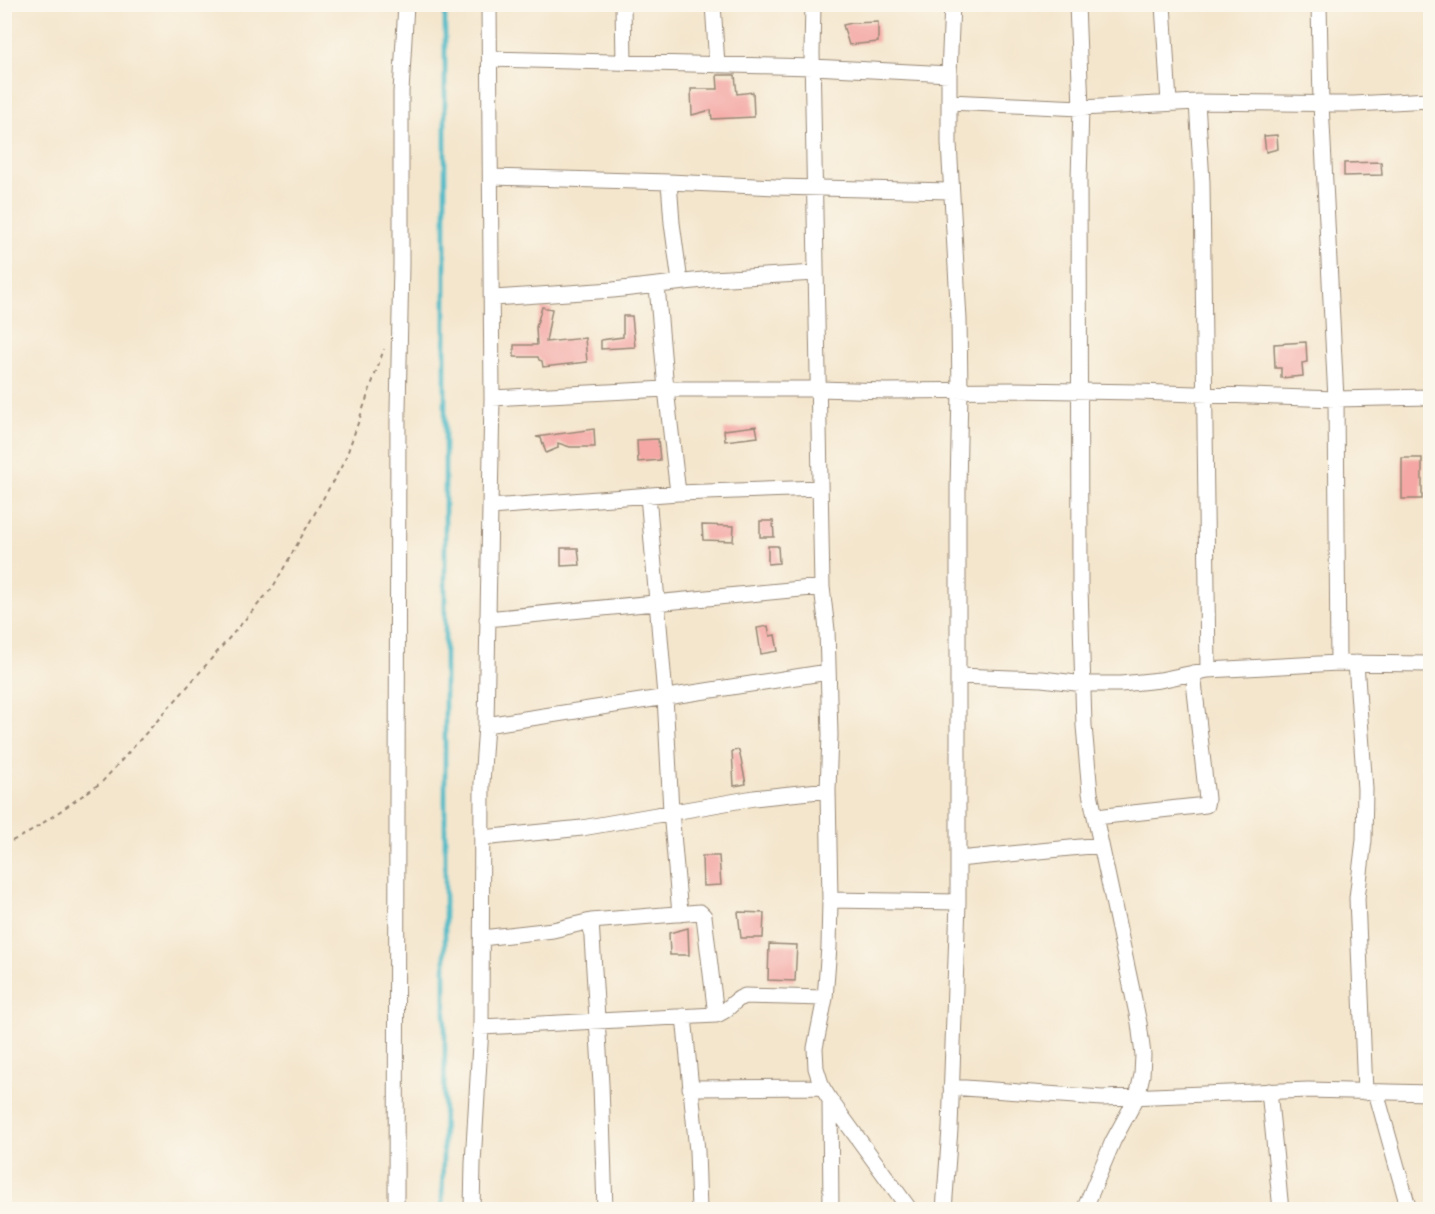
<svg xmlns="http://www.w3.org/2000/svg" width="1435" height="1214" font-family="Caveat,sans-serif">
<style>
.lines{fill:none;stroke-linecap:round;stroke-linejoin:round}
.stream{stroke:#4dbac7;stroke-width:4.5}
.building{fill:#f4a7a4}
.minor-casing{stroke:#988876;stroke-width:17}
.path{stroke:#988876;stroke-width:2;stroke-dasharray:4.5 4.5;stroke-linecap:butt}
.minor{stroke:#fff;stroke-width:15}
</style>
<rect width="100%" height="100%" fill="#fbf7ec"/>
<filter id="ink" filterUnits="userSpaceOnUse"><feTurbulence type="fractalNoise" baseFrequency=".0167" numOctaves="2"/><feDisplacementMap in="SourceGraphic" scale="12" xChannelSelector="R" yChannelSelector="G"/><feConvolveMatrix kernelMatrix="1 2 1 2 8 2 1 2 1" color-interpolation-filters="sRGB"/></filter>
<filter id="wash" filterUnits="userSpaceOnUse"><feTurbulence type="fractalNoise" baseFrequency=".008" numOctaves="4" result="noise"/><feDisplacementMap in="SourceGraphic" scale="24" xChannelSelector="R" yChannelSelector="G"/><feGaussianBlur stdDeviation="1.35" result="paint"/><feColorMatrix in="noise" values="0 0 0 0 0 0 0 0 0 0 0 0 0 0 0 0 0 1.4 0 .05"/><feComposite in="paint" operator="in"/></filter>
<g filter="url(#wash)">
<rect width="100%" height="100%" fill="#f4e6cd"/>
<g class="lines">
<path class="stream" d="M442,1210L445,1049V4"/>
</g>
<g id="blocks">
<path class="building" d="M878,22V42L849,45L843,25L852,23Z
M717,75H735L737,94L753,92L754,117L712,119L711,110L692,115L691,89H718Z
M1277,135L1278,149L1266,152L1264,136Z
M1381,162L1382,175L1344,176V163Z
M542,307L552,309L546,342L585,338L587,362L543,367L542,361L539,360L538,357H514V345H537L536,327Z
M623,316H632L635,347L601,349V340L623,337Z
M1306,342L1307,362L1302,363L1303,376L1281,378V368H1275L1274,344Z
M756,426L758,437L725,441L724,430Z
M594,429L595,447H570L558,443V448L546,453L541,438L536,437Z
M658,439L660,460L638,462L637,440Z
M1402,458H1422V499H1402Z
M760,521H773L774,537H760Z
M702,525L734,526L733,541L703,540Z
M768,546H778L779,563L768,564Z
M561,548H578L580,565L561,566Z
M768,626L770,636L775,635L778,651L761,654L757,628Z
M739,750L746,784L734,786L732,751Z
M702,856H719L721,885L703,886Z
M738,912L764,913L763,938H741Z
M688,928L689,955H670L669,933Z
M769,944L797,945L795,981L768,980Z"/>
</g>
</g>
<g filter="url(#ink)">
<use href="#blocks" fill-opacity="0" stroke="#988876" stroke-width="1.5"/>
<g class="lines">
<defs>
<path id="minor" d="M623,4L624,63
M713,4L717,65
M813,4L812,53L822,587L827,630L830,735L828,790L830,900L829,947L825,998L815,1048L816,1068L822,1087L830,1100L910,1210
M1077,4L1081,108L1079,179L1080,587L1084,726L1090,793L1139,1023L1143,1055L1142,1075L1137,1097L1113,1141L1084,1210
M1163,4L1169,103
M1319,4L1321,104L1336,399L1338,663
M490,59L813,67L949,74
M949,102L1081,108L1197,102L1354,104L1430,100
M1197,102L1202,182L1208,670
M492,177L669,182L776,187L951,191
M669,182L672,223L680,282
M657,286L666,389L678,493
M493,298L613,290L712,279L816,273
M492,398L666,389H819L886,391L1016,390L1138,392L1336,399L1430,397
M648,495L665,696L671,811L680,914
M490,507L678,493L820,488
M487,619L822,587
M1356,663L1365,789L1364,840L1357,898L1365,1092
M959,676L1042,679L1084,684H1121L1160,680L1208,670L1338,663L1430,664
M486,725L828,672
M1096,817L1206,805L1207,799L1193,673
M482,838L582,828L754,798L828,790
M958,859L1101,845
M830,900L958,902
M591,921L601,1084L605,1210
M482,938L553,930L591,921L700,912L704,916L716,1015
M684,1016L697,1151L699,1210
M481,1027L716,1015C729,1012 733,999 745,996L825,998
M951,1087L1102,1098L1308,1090L1430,1093
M690,1088L822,1087
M1269,1091L1281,1210
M1376,1092L1409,1210
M830,1100L831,1210
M396,1210L398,410L401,265V92L406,4
M472,1210L473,1163L481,1027L482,783L486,725L492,398L489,4
M944,1210L950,1129L958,902V488L960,391L959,320L949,143V74L952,4"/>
</defs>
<use href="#minor" class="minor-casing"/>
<path class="path" d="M4,845L30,832L102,782L182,693L273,587L345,460L384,349"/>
<use href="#minor" class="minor"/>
</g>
</g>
<rect width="1435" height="1214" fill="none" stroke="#fbf7ec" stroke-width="24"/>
</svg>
